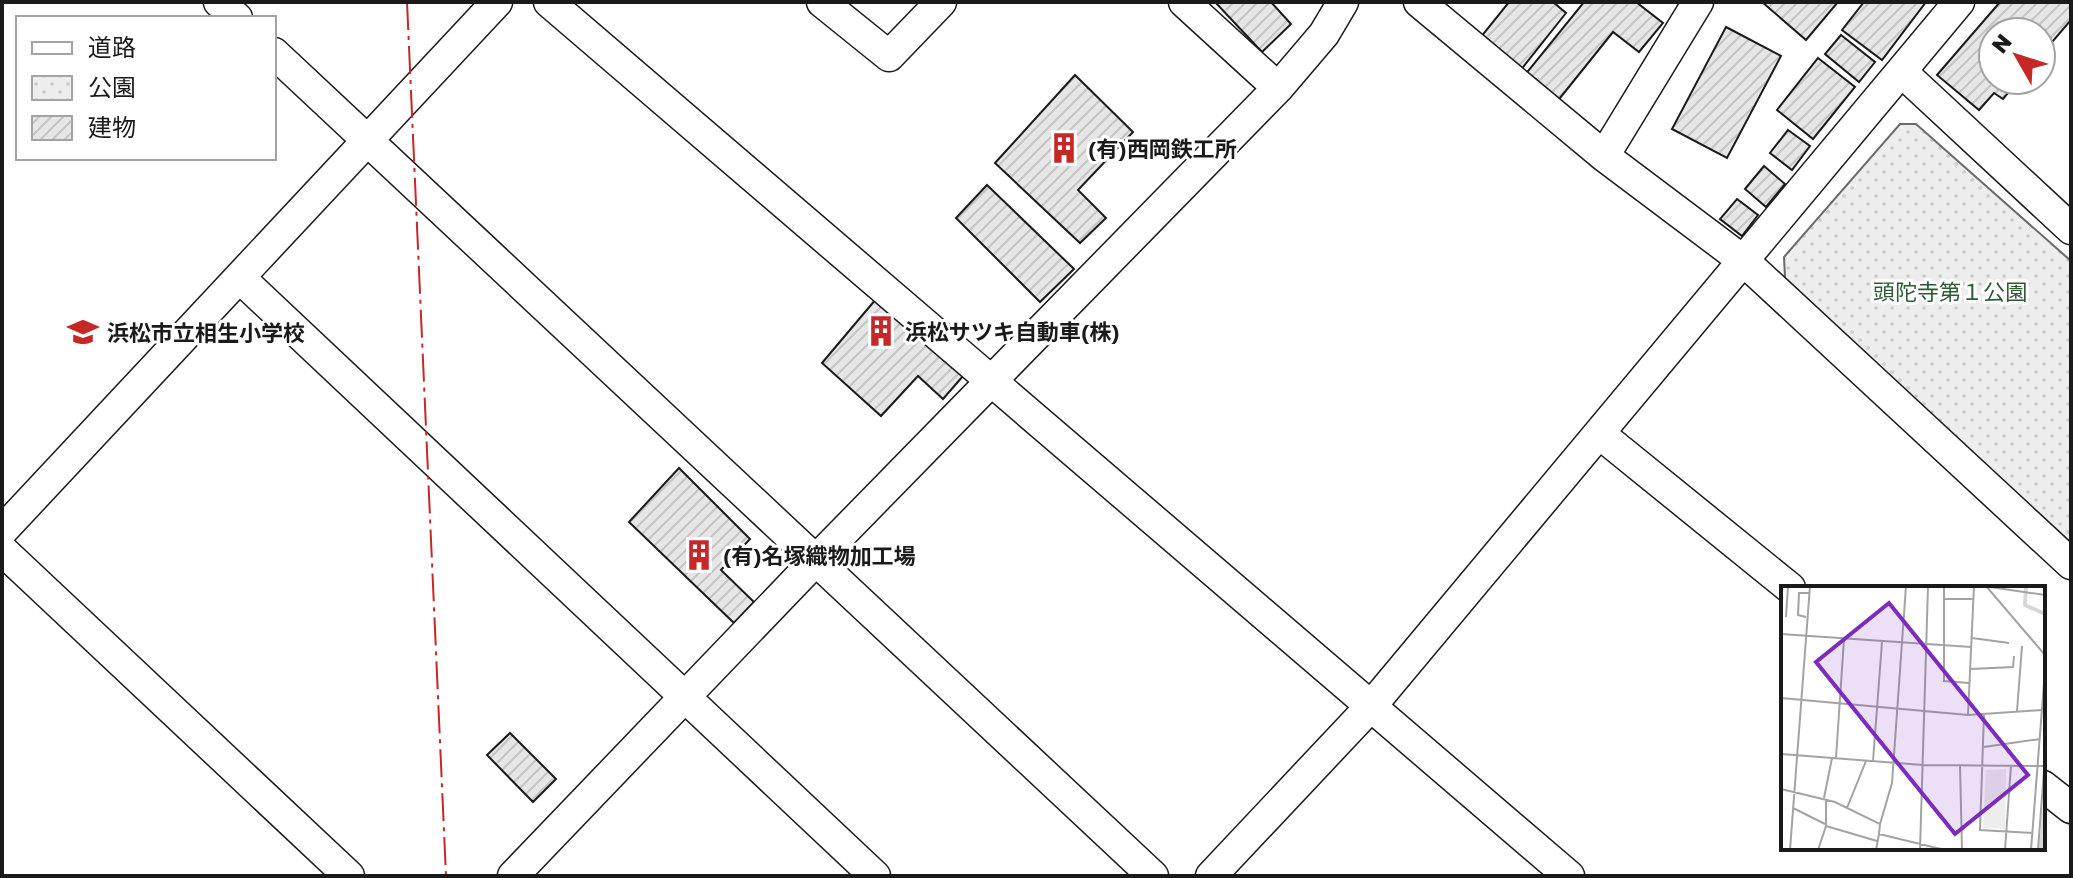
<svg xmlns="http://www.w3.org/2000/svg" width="2073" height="878" font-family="'Golos Text','Noto Sans JP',sans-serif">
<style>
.park{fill:url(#park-dots);stroke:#6a6a6a;stroke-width:2}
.building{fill:url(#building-hatch);stroke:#1a1a1a;stroke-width:2}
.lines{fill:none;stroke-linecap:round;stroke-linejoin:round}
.minor-casing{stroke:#1a1a1a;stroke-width:33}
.minor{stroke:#fff;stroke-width:30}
.power{stroke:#c62828;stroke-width:2;stroke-dasharray:28 6 4 6;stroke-linecap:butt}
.labels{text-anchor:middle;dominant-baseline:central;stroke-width:6;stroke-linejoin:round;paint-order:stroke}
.poi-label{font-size:22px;font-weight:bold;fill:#1a1a1a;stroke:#fff;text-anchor:start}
.park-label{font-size:22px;fill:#2b5a34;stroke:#fff}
.inset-river{fill:none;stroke:#d7d7d7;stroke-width:4}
.inset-road{fill:none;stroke:#a3a3a3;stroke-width:2}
.view{fill:#7b2cbf;fill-opacity:0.15;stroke:#7b2cbf;stroke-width:4}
.inset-edge{fill:none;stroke:#1a1a1a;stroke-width:4}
</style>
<defs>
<pattern id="park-dots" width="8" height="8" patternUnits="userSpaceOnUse" patternTransform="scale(2)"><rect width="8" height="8" fill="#ededed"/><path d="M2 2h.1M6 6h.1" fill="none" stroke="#cbcbcb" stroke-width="1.8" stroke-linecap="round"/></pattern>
<pattern id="building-hatch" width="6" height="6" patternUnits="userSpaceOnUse" patternTransform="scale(2)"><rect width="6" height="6" fill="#e6e6e6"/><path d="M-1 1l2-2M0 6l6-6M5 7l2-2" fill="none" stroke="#c5c5c5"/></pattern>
</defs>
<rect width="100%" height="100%" fill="#fff"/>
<path class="park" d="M1900,124H1916L2071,261V546L1785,278L1784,257Z"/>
<path class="building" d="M1215,2H1271L1291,24L1262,52Z
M1509,2H1553L1566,13L1516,76L1476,43Z
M1584,2H1636L1663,23L1639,52L1613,32L1556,103L1524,76Z
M1762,2H1838L1806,40Z
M1864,2H1926L1882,60L1842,30Z
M2000,2H2071V20L2041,55V32H1993V80H2019L2003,99L1994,93L1979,110L1937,75Z
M1726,27L1781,56L1727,158L1672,129Z
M1841,35L1875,62L1859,82L1825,54Z
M1818,58L1855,87L1813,139L1777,110Z
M1075,75L1133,132L1078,190L1106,218L1080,243L995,163Z
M1788,130L1810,146L1792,170L1770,153Z
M1764,166L1785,184L1766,207L1745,189Z
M987,185L1074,269L1040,302L956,218Z
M1737,199L1758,215L1742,236L1720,219Z
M876,299L963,376L943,399L918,376L881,416L822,363Z
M679,468L750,539L721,570L754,602L734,623L629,522Z
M510,733L556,779L533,802L487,755Z"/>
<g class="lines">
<defs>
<path id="minor" d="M219,2L237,18
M549,2L1569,876
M822,2L889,56L941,2
M1184,2L1278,88
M1419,2L1604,156L1745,262L2071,564
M274,53L1153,876
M1903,73L2071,229
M1604,156L1698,2
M240,278L875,876
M1600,434L1790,588
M2,531L497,2
M2,550L349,876
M2043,786L2071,808
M513,876L816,560L1278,88L1324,34L1343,2
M1211,876L1372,705L1959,2"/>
</defs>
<use href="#minor" class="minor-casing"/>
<use href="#minor" class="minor"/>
<path class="power" d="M407,2L446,876"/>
</g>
<defs>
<symbol id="building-bare" viewBox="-9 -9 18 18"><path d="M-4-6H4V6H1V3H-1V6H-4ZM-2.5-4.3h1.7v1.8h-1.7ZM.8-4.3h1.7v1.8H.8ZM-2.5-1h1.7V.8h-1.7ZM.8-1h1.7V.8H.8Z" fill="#c62828" stroke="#fff" stroke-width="2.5" paint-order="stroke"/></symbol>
<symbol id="school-bare" viewBox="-9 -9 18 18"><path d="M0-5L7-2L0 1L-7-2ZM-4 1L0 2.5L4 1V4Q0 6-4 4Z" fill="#c62828" stroke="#fff" stroke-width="2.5" paint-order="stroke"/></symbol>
</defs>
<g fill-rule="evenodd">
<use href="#building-bare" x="1042" y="126" width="44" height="44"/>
<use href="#building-bare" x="859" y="309" width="44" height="44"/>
<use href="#school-bare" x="61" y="310" width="44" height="44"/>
<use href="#building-bare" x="677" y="533" width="44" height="44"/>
</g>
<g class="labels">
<g class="poi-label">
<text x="1088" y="148">(有)西岡鉄工所</text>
<text x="905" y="331">浜松サツキ自動車(株)</text>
<text x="107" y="332">浜松市立相生小学校</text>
<text x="723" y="555">(有)名塚織物加工場</text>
</g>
<g class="park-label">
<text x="1950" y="291">頭陀寺第１公園</text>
</g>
</g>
<g transform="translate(1781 586)">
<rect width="264" height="264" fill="#fff"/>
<path d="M225,183L224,243L202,242L205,184Z" fill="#ededed"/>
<path class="inset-river" d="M245,0L244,19L264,28M260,264L264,219"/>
<path class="inset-road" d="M163,0V95L188,97M205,0L264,69M209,1L264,9M163,13H192M5,31L7,0M25,31L17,29L18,7H28M0,48L190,61M191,52L228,57M189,83L232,81L233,70M0,112L187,129L261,124M236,125L241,60M203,128L199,244L252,247M187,129L193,0M203,161L259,153M0,168L142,179L264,180M55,172L63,53M92,175L101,56M179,179L181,264M0,203L54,216L99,238L98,248M43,212L51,172M12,222L44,238M66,222L85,175M99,238L111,197L125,0M45,240L96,255M9,264L29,0M37,264L45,240V213M95,264L98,248L164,264M139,264L147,0M224,264L230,180M250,264L264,84M257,264L264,171"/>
<path class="view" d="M108,17L247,189L174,248L35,76Z"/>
<rect width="264" height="264" class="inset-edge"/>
</g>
<rect width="2073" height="878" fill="none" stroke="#1a1a1a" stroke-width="8"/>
<rect x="16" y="16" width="260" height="144" fill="#ffffff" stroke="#a3a3a3" stroke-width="2"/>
<rect x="32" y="42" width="40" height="12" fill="#ffffff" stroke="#a3a3a3" stroke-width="2"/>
<text x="88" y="56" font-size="24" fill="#1a1a1a">道路</text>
<rect x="32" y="76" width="40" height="24" fill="url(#park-dots)" stroke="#a3a3a3" stroke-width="2"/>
<text x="88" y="96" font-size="24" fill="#1a1a1a">公園</text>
<rect x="32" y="116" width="40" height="24" fill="url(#building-hatch)" stroke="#a3a3a3" stroke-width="2"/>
<text x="88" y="136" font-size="24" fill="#1a1a1a">建物</text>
<g transform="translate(2017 56) rotate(309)"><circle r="38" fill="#ffffff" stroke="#a3a3a3" stroke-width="2"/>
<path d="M0-6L14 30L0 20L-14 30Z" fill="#c62828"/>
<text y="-12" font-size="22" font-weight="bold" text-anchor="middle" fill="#1a1a1a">N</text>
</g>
</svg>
